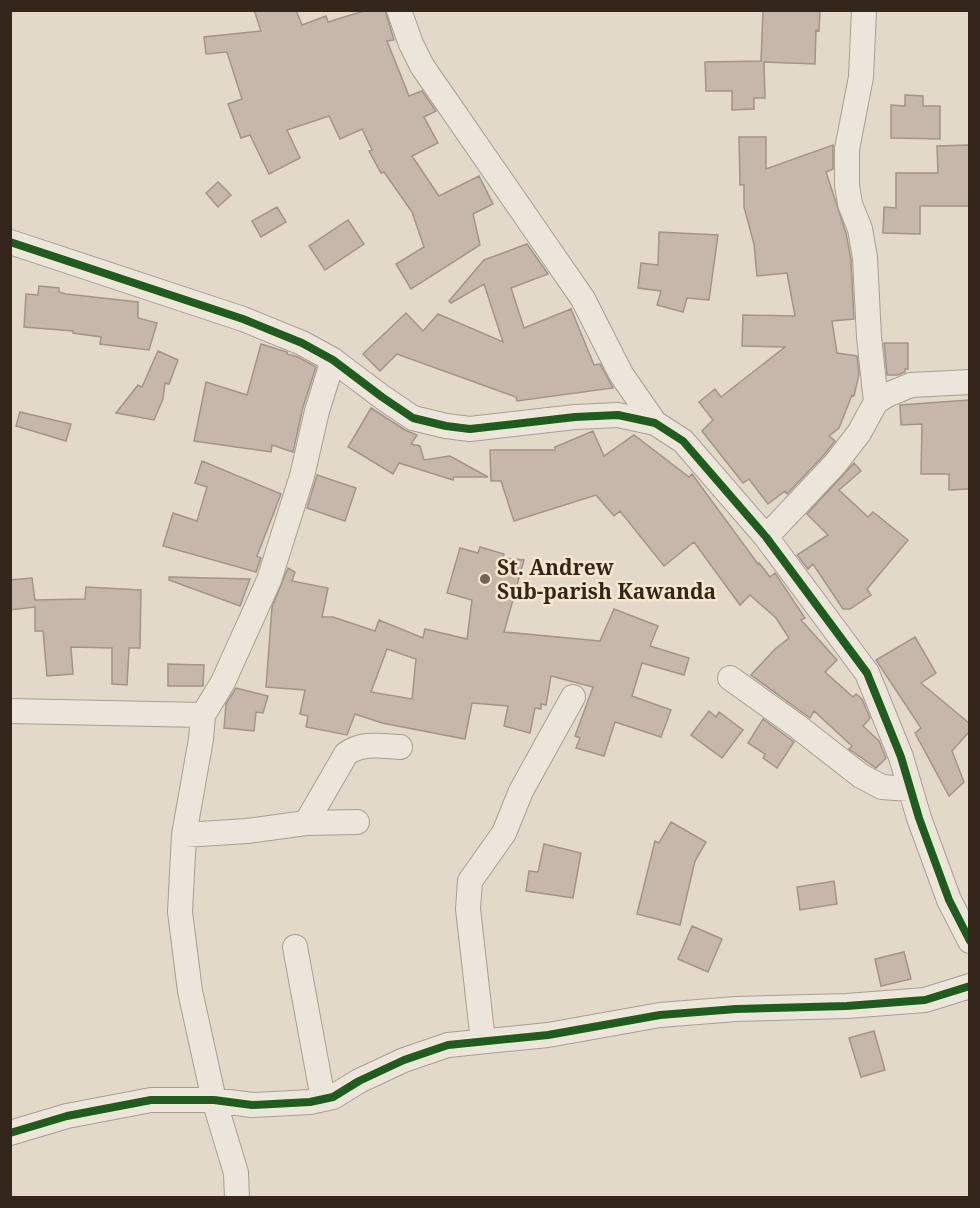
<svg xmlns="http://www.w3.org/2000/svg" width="980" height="1208" font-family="'Noto Serif',serif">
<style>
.building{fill:#c7b7aa;stroke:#a39489;stroke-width:1.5;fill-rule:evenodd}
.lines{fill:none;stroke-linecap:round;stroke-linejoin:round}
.street-casing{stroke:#a89e93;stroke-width:26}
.street{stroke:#ebe5db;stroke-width:24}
.cycleway-casing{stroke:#f6e7cd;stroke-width:11}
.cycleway{stroke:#1b5e20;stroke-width:8}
.poi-dot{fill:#726558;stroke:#f6e7cd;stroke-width:2}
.labels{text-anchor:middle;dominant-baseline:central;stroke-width:5;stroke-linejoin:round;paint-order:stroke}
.poi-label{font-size:21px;font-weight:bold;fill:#35261b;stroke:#f6e7cd;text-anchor:start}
</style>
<rect width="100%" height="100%" fill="#e3d9c9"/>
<path class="building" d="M254,10H296L302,25L326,16L328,22L367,10H385L394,40L387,41L409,96L422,91L436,111L424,117L438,143L412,156L439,196L479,176L493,204L473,214L480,245L411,289L396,264L424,247L412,212L384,172L381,173L369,151L372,150L362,129L340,139L329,116L287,130L300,158L269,174L250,135L241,138L228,104L242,99L227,52L206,54L204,37L261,31Z
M763,10H820L819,31L816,30L815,64L764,62L765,98H754V109L732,110V91H706L705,62L761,61Z
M905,95L923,96V106H940V139L891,138V105L905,106Z
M739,137H766V169L833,145V169L826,172L846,233L851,260L854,319L832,321L837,353L857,356L859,374L854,396L852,395L839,428L829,436L835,441L824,455L787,494L785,491L768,504L749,479L743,483L702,431L713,420L699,402L715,389L721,397L785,347L742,346L743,315L795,316L787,273L757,276L754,244L744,207V185H740Z
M969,145V206H920V234L883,233L884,207L896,208V173H938L937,146Z
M218,182L231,195L218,207L206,193Z
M277,207L286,222L261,237L252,221Z
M348,220L364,244L325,270L309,246Z
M659,232L718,235L709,300L687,298L683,312L657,305L661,291L638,288L641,263L658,265Z
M527,244L548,274L511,288L524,328L571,309L594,365L600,364L613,388L517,401L516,397L397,354L380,371L363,354L406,313L423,331L438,314L503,342L484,284L451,303L449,301L484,260Z
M39,286L59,288V292L66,294L138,302V318L157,323L149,350L100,344L101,337L73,333V331L24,327L26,294L38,295Z
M884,343H908V369H905V372L898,375H887Z
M261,344L287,352V354L298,357L316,367L303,407L293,452L272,445L271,452L194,441L206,382L247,395Z
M158,351L178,360L169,384L165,383L163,399L154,420L116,413L138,385L142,387Z
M969,400V489L949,490V474H921L922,424L901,425L900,405Z
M371,408L405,430L417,435L411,444L420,446L424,460L450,456L488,477H454L453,480L399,463L393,474L357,452L348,447Z
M20,412L71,424L66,441L16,426Z
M593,431L604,456L634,435L689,477L692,474L758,564L759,563L770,577L775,573L805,618L801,620L837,660L825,672L853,697L856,694L862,699L870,718L863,726L879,741L886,758L876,768L849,749L852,746L814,711L810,718L751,675L775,649L789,638L776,618L750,595L740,605L694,542L664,566L620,511L614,516L596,495L514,521L501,481H491L490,450H555V447Z
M202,461L281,494L257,556L261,558L256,572L163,546L173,513L197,521L207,487L195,483Z
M854,463L861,471L839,490L868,517L873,512L908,540L867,589L871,595L850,609H843L813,564L808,569L797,555L828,535L807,514Z
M317,475L356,488L345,521L307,508Z
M480,547L504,554L503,558L524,560L504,632L600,641L614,609L658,626L650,646L689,658L684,675L642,663L632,696L671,710L661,737L615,722L604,756L576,748L580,738L575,736L593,687L551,676L546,705L541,704V709L535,708L530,733L504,726L508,706L472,703L465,739L382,723L355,714L347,735L306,727L308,716L300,714L305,690L266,687L272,607L288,568L295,572L292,581L328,588L322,617H333L375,631L379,620L423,638L425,629L467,639L472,600L447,593L460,548L478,553ZM387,649L416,659L412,699L371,692Z
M169,577L250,579L240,606L169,580Z
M32,578L35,600L85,599L86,587L141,590L140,648H129L127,685L112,684V648L71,647L73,674L47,676L43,631H35V607L10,610V580Z
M915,637L936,673L921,683L969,723V732L952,751L964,782L949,796L915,733L921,728L876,660Z
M168,664L204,665L203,686H168Z
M236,688L268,696L263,713L256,712L254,731L224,728L226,704Z
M709,711L716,717L719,712L743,730L722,758L691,735Z
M763,719L794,742L777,768L763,758L765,754L748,743Z
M671,822L706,842L695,861L680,925L637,914L655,841L659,843Z
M544,844L581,853L573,898L526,891L529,871L538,872Z
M834,881L837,904L800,910L797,887Z
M692,926L722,939L708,972L678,959Z
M904,952L911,979L881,986L875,959Z
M874,1031L885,1070L861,1077L849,1038Z"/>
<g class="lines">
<defs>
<path id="street" d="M399,10L411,44L422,66L583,299L621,374L655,423
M864,10L861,77L847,149V185L850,204L860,229L865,258L869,337L876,402
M10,242L243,319L302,343L333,360L382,397L413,418L446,426L470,429L575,417L618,415L655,423L683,441L766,537L867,673L901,757L919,818L949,900L970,941
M766,537L835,464L859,433L876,402L887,395L911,385L970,382
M730,678L797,726L861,776L882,787L910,789
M10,711L203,715L223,682L269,580L302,476L317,411L333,360
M203,715L201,739L184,835L180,912L190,991L214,1100L236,1173L237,1198
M306,823L357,822
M184,835L247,831L306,823L346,754C362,742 381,746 400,747
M295,947L323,1099
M483,1041L468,909L470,881L504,833L521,791L573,697
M10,1133L67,1116L151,1100H214L252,1105L310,1102L333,1097L359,1081L404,1060L448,1045L548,1035L660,1015L736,1009L847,1006L925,1000L970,986"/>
</defs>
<use href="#street" class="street-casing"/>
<use href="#street" class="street"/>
<defs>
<path id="cycleway" d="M10,242L243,319L302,343L333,360L382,397L413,418L446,426L470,429L575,417L618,415L655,423L683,441L766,537L867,673L901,757L919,818L949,900L970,941
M10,1133L67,1116L151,1100H214L252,1105L310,1102L333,1097L359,1081L404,1060L448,1045L548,1035L660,1015L736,1009L847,1006L925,1000L970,986"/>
</defs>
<use href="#cycleway" class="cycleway-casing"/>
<use href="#cycleway" class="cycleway"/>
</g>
<circle class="poi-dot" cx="485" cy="579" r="6"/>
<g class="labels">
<g class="poi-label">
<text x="497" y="567">St. Andrew<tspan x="497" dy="24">Sub-parish Kawanda</tspan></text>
</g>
</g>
<rect width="980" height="1208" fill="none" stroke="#35261b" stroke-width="24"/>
</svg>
